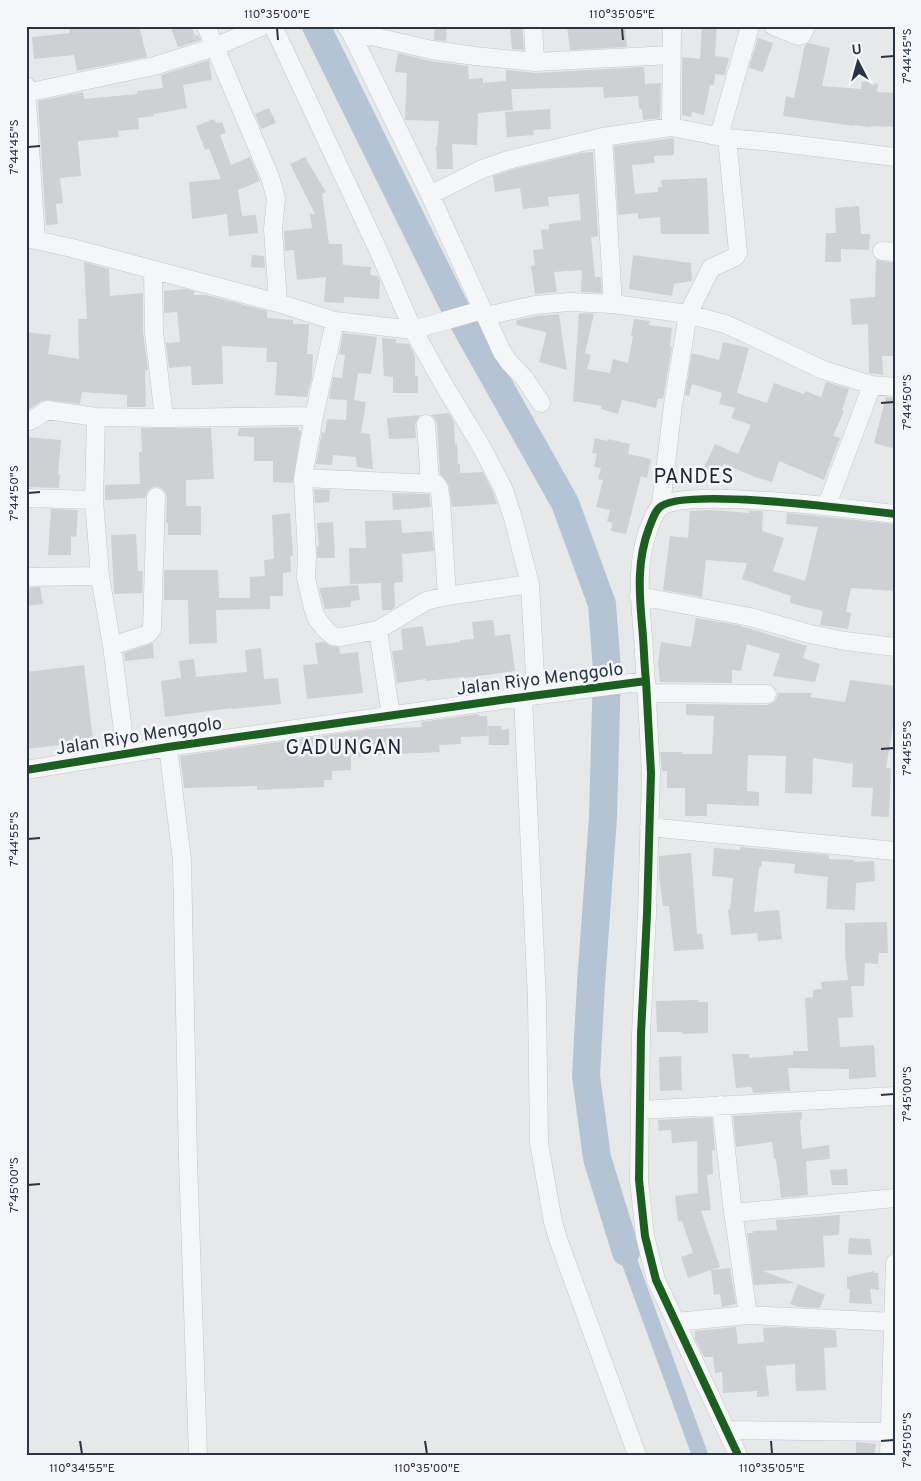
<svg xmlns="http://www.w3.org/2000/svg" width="921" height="1481" font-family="Overpass,sans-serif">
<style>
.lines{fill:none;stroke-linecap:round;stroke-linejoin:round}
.canal{stroke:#b4c4d5;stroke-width:16}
.river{stroke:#b4c4d5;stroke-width:28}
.building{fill:#ced0d3}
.minor-casing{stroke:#c4c6c8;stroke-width:19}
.minor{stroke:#f5f6f7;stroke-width:18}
.cycleway-casing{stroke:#f4f6f9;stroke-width:11}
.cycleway{stroke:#1b5e20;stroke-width:8}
.ticks{fill:none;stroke:#2b3445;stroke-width:2}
.labels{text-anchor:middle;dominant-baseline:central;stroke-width:5;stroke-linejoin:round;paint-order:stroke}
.street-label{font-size:18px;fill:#2b3445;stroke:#f4f6f9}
.quarter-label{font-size:20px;letter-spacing:1px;fill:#1d2536;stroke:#f4f6f9}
.neatline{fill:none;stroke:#2b3445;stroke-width:2}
.ticks-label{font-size:12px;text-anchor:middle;fill:#2b3445}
</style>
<rect width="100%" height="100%" fill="#e6e8ea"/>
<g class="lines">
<path class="canal" d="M626,1252L700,1455"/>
<path class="river" d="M316,26L452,302L565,503L602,604L607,670L603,817L591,984L586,1076L597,1158L626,1252"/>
</g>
<path class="building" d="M69,26H139L147,57L77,71L74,55L34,59L32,37L70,33Z
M170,26H191L195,36L198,35L201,40L178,47Z
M435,26L447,27L446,41L434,40Z
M510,26H522L524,50L512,49Z
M567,26H625L627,47L570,50Z
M702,26H717L715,56L729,58L725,75L715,74L714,85H710L704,115L692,112L691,117L682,115V57L700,59Z
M758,38L773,43L763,72L749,68Z
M808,43L830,48L822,86L861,89L862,81L878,84L877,92L895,93V127L871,126V127L854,125V126L783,116L786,96L794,98L805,45Z
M398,53L430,61L468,66L469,79L483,78V83L506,81V70L536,73L644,67L645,84L661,83L660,118L643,120L642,109H639L638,96L604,98L603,87L511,89L513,110L478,113L477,145L452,144L453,169H437L436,146H437L439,121L405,120L407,73L395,72Z
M209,60L212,80L183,85L187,108L154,114V116L138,118L139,129L118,131L119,137L78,141L81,176L60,178L63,203L56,204L58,224L46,225L38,101L83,92L84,99L137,94V91L163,88L161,75Z
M269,108L276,123L261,129L255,114Z
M550,109L551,129L533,130L534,135L507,137L505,112Z
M214,119L216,123L222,122L226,133L220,135L231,165L250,157L260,181L238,190L242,216L256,215L258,233L229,236L227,214L192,219L189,182L221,179L209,148L205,150L196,126Z
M674,138V155L654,156L655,163L632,165L635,194L658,192V187H662L661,180L707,178L709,234H661L660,217L638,219V213L618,215L614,146Z
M593,152L598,236L591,237L595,277H601L602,293L581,292L582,270L554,272L557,292L535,294L531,266L535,265L533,250L543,249L541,230L549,229V224L581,220L579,194L548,197L549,206L523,209L520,188L495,192L493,176L511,170L581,153Z
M305,157L326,192L322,194L329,244H342L343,265L371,267L370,275L378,276L380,281L379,299L344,297V303L324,302L326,277L297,280L294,250L285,251L284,231L312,228L310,214H315L290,164Z
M859,206L861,234H870L869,250L841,249V262H825L826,233H836L835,208Z
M252,255L264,256L265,268L251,267Z
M633,255L691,263L692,281L674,284L672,296L629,289Z
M876,260L895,263V356H882L883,375L869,373L868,324L852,325L850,299L875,297Z
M84,262L109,269L110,296L143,293V332L148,370H145L146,407H127V395L82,392L80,404L48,400L41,401L26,411L28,394H26V332L51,335L48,354L79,359L78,319H87Z
M186,289L194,291V295H206L267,311V318L293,320V324H309L307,354H313L312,377L307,397L275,395L277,362H266L267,348L222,346L223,384L192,385L191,366L169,368L166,343L180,342L177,312L164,313V291Z
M579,313L600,314H594L585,353L591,355L587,369L610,373L613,359L628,363L633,336H631L634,319L650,321L649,325L672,328L670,347H672L663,399L658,398L656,408L622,400L618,414L601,409L602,406L573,401Z
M559,314L567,370L539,362L546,334L545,332L516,325L517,320L537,316Z
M343,333L377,337L371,374L358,373L354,400L366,402L361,433L370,434L373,469L357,467L356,457L333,455L332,465L316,464L322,432L325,433L327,419L346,420L347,400L329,399L333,377L342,378L345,355L339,354Z
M382,338L396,339V343L409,344L415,356V376H418V393H393V377L384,376Z
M723,342L749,348L737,393L767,403L774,383L804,394L805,391L821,397L826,382L849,389L842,410L844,411L833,436L840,438L824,480L779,461L772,482L755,477L724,464L722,467L720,466L715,478L702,472L715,444L738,454L751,425L731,418L735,408L719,404L722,393L692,384L689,396L685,395L692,353L719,360Z
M886,397L895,398V449L874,443Z
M449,413L454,422L455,444H457L458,464H460V473L483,472L493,492L497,504L452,507L449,486L444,478L440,474L437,423L435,419L431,415Z
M420,415L415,424L416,438L389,439L387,418Z
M299,427L298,430L301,431L293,483L273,482V461H254V437L238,436L239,428Z
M141,428H211L214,479L186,480V506H201V535H168V523H166L167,497L165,492L161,488L156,486L151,488L147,492L145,498L105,500V485L140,484L139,452H142Z
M26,437L61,440L58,475H60L59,488L26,487Z
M595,438L607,441L608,439L630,444L628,454L651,459L647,478L641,476L626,534L611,531L612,523L607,521L610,510L596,507L603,480L598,479L601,468L594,467L597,454L592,453Z
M314,489L330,490L329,502L315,503Z
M392,493L429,494L431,507L393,510Z
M51,509L78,510L76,537L71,536V555H48Z
M710,510L749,513V511H763L762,531L784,538L773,571L805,581L818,527L786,524L787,513L895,524V591L851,588L846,612L851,613L848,629L820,625L823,611L790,603L791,596L742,579L747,563L706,560L702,597L663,590L670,536L688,538L690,511Z
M290,513L293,556H290L291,572L283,573V596H270V609L216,610L217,643L189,644L188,600H164V570H218L219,598H250V577L265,576L264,560L274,559L272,515Z
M401,520L402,533L432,531L434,551L402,554L403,582L394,583L395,607L391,610H382L381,583L350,584L349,548H366L365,521Z
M333,522L335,558H317V546H319L317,523Z
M136,534L138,571H143L142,593L114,594L111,535Z
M358,585L360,600L351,601V607L325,609L319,588Z
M40,587L43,604L26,606V588Z
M696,618L737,625L807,646L803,658L820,664L815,682L773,676L780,654L747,644L741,671L732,670V683L660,682L658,663L661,642L691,647Z
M493,620L495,636L510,634L515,671L464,678V677L426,681V679L397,683L392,651L403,650L401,629L423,626L426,646L460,642V640L474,639L472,622Z
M324,642L331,646L339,647L340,654L358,652L363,693L307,699L303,665L318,664L315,643Z
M153,643L154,658L125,661L124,653Z
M261,648L264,679L278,678L281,704L232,709V708L165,717L161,681L181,678L179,661L194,659L196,677L247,672L245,650Z
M84,665L93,741L26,749V672Z
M850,680L895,686V714L886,768H891L889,817L871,816L873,788L852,787L853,764L813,758L812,794L785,793L786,756L748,755L747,791L759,792V806L707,804V816H685V788H667V771H662L660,752H682V754H712L714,716L686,715V704L767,705L772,703L776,700L778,693H812L810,697L845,702Z
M479,714V716H487L488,736L461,737V744L439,745L440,752L351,756V770L332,771V780H324V787L257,790V786L184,788L180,756L370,729L422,727L421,722Z
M488,726H502V730L509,729V745H489Z
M740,847L829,855V859L854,860V862L874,861L875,881L856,883L855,910L826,909L828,877L794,873L795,864L762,861L761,867H759L754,912L779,910L782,939L758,941L757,933L731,935L728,909H730L733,878L712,876L714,848L740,850Z
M691,853L697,934H702L704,949L674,951L669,906H663L659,876V856Z
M887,922L888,953H879L878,964L865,963L864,986H851L853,1017L838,1018L840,1047L874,1045L876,1077L849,1079V1069L788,1068L790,1091L753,1093L752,1088L749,1087L736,1088L732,1054H749V1058L793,1055V1051H808L805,998L813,997V990L822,989L821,982L848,980L845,955V923Z
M698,1000V1002H708V1033L682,1034V1032H657L656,1001Z
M681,1056L682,1090L660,1091L659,1057Z
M802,1112V1119L800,1120L802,1149L829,1145L830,1159L806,1161L808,1195L781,1198L779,1177H778L776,1159H774L772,1142L736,1147L733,1116Z
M712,1117L715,1150L712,1151L713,1174L707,1175L711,1210L701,1211L720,1267L688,1278L681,1257L693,1253L682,1221H678L675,1196L698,1193L697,1141L672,1143L671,1130L659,1131L658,1120Z
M847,1169L848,1185H832L830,1170Z
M840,1215L839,1235L823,1236L825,1267L763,1271L795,1283L754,1285L747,1233H753V1231L777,1230L776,1220Z
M849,1238L870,1239L872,1255L848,1254Z
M730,1268L736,1304L722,1307L720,1294L714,1295L711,1270Z
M874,1271V1273H878L879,1290L870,1289L872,1304L849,1303L850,1289H847V1277Z
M798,1284L825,1295L820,1308L798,1307L790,1304Z
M736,1327L738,1344L764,1342L763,1328L783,1327L836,1330L837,1347L824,1348L826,1390L796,1391L795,1364L766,1366L769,1396L757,1397V1391L723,1393L722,1372L715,1373L713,1357H704L695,1339V1331Z
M856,1442L876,1444L874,1455H856Z"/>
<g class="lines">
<defs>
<path id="minor" d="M206,26L270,177L276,198L273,229L278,303
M273,26L380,254L413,330L482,310
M346,26L350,31L430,195L502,352L509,362L525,379L541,403
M533,26L535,62
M773,26L798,36L802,35L806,26
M350,31L432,50L475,56L535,62L671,55
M26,86L36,240
M26,93L154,66L215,47L263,26
M671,127L672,26
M719,136L750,26
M603,137L613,304
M430,195L482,169L508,160L603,137L671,127L727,138L773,142L895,157
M26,238L72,248L278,303L335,321L413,330L444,385L481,446L503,488L513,518L530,584L536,695
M882,251L895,252
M153,271L154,332L164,418
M486,316L535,305L569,302L613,304L688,314L725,324L743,332L823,370L872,385L895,387
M335,321L314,416L303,478L307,555L306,578L313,608L317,619L326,630L333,636L341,637L378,630L426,601L447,596L530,584
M96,417L94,500L100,576L112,646L126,754
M26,422L34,419L47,410L96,417L164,418L314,416
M426,424L430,483
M303,478L436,484L439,488L441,501L447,596
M26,498L94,500
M661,505L673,405L688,314L711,268L735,257L738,252L727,138
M827,505L872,385
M26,577L100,576
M639,596L750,617L810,634L845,641L895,647
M378,630L391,716
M112,646L148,634L152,629L156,497
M646,681L651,773L647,914L641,1034L639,1180L645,1236L656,1280L738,1455
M647,693L767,694
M523,697L537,1000L539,1143L553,1222L558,1239L637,1455
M168,747L182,860L188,1160L198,1455
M26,770L168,747L508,699L646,681C644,663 644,644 642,625C639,591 637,560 649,528C652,521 654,513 659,508C678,486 860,510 895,514
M649,827L895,851
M721,1105L732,1204L748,1315
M640,1110L895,1096
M733,1213L895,1198
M676,1322L748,1315L895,1322
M727,1430L895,1432
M889,1455L895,1263"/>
</defs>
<use href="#minor" class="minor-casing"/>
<use href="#minor" class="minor"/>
<defs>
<path id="cycleway" d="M646,681L651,773L647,914L641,1034L639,1180L645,1236L656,1280L738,1455
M26,770L168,747L508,699L646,681C644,663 644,644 642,625C639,591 637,560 649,528C652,521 654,513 659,508C678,486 860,510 895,514"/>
</defs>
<use href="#cycleway" class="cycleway-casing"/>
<use href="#cycleway" class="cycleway"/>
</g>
<path class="ticks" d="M277,28L278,40M622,28L623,40M881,57L894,56M28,147L40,146M881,403L894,402M28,493L40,492M881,749L894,748M28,839L40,838M881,1095L894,1094M28,1185L40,1184M80,1441L82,1454M425,1441L427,1454M771,1441L772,1454M881,1441L894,1440"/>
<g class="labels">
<g class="street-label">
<text transform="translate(540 680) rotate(-7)">Jalan Riyo Menggolo</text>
<text transform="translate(139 737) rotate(-9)">Jalan Riyo Menggolo</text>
</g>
<g class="quarter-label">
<text x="694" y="478">PANDES</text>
<text x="344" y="749">GADUNGAN</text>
</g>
</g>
<rect width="921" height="1481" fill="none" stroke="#f4f6f9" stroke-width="55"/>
<g transform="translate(858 62) rotate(354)" stroke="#f4f6f9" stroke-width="4" paint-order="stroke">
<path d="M0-4L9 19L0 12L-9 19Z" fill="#2b3445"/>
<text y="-8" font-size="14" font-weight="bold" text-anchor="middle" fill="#2b3445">U</text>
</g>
<rect x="28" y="28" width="866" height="1426" class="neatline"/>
<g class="ticks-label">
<text x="277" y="18">110°35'00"E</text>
<text x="622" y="18">110°35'05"E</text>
<text transform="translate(907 56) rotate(-90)" y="4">7°44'45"S</text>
<text transform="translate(14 147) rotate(-90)" y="4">7°44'45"S</text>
<text transform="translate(907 402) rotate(-90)" y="4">7°44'50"S</text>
<text transform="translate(14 493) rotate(-90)" y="4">7°44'50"S</text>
<text transform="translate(907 748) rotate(-90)" y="4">7°44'55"S</text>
<text transform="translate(14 839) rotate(-90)" y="4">7°44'55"S</text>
<text transform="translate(907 1094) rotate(-90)" y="4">7°45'00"S</text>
<text transform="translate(14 1185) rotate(-90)" y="4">7°45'00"S</text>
<text transform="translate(907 1440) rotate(-90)" y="4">7°45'05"S</text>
<text x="82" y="1472">110°34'55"E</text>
<text x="427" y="1472">110°35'00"E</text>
<text x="772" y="1472">110°35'05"E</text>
</g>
</svg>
